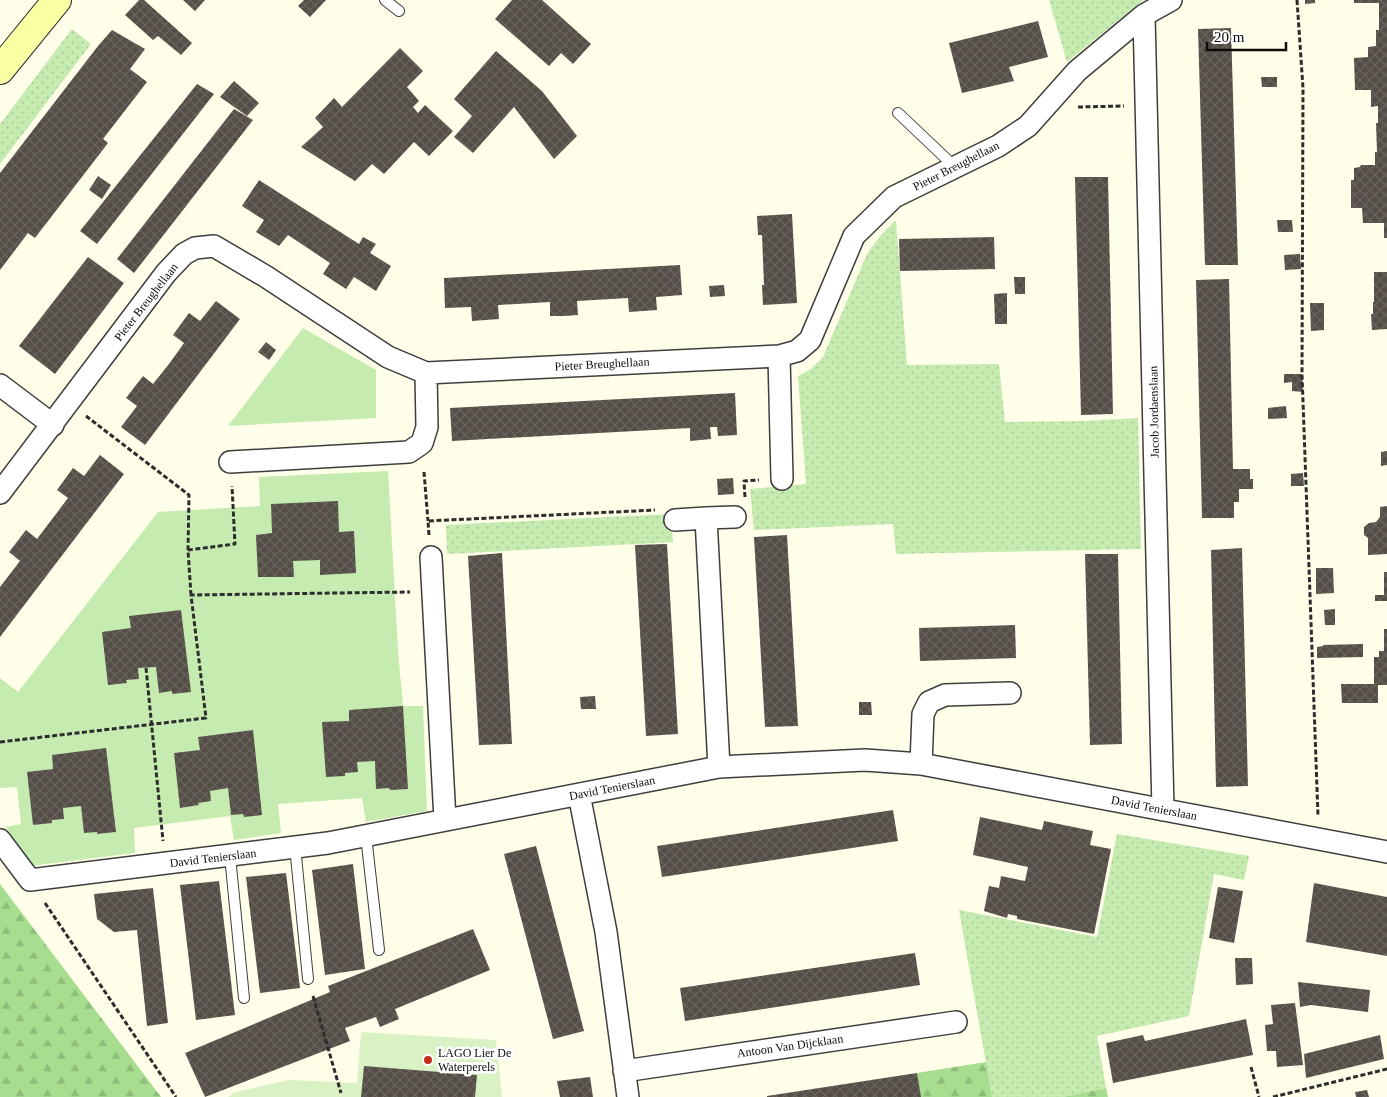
<svg xmlns="http://www.w3.org/2000/svg" width="1387" height="1097" font-family="Georgia,serif">
<style>
.grass{fill:url(#grass-dots)}
.forest{fill:url(#forest-firs)}
.garden{fill:#c6ebb0}
.pitch{fill:#daf2c3}
.building{fill:url(#building-cross-hatch)}
.lines{fill:none;stroke-linecap:round;stroke-linejoin:round}
.lane-casing{stroke:#3e3e3e;stroke-width:12}
.street-casing{stroke:#3e3e3e;stroke-width:24}
.secondary-casing{stroke:#2d2d2d;stroke-width:30}
.path{stroke:#2d2d2d;stroke-width:3;stroke-dasharray:5 2.5;stroke-linecap:butt}
.lane{stroke:#fff;stroke-width:10}
.street{stroke:#fff;stroke-width:21}
.secondary{stroke:#fbffa4;stroke-width:28}
.poi-dot{fill:#c32d1b;stroke:#fff;stroke-width:2}
.labels{text-anchor:middle;dominant-baseline:central;stroke-width:5;stroke-linejoin:round;paint-order:stroke}
.street-label{font-size:12px;fill:#0b0b0b;stroke:#fff}
.poi-label{font-size:12px;fill:#0b0b0b;stroke:#fff;text-anchor:start}
</style>
<defs>
<pattern id="grass-dots" width="8" height="8" patternUnits="userSpaceOnUse" patternTransform="scale(1.25)"><rect width="8" height="8" fill="#c6ebb0"/><path d="M2 2h.1M6 6h.1" fill="none" stroke="#a9c896" stroke-width="1.8" stroke-linecap="round"/></pattern>
<pattern id="forest-firs" width="22" height="20" patternUnits="userSpaceOnUse" patternTransform="scale(1.25)"><rect width="22" height="20" fill="#a6dd8f"/><path d="M5 1l3.5 6h-7zM16 11l3.5 6h-7z" fill="#8ebc7a"/></pattern>
<pattern id="building-cross-hatch" width="8" height="8" patternUnits="userSpaceOnUse" patternTransform="scale(1.25)"><rect width="8" height="8" fill="#544e47"/><path d="M0 0l8 8M0 8l8-8" fill="none" stroke="#68635d"/></pattern>
</defs>
<rect width="100%" height="100%" fill="#fffee9"/>
<path class="grass" d="M1049,0H1143L1067,62Z
M72,29L91,44L0,164V124Z
M896,220L907,365L999,364L1005,422L1084,421L1138,418L1141,549L896,554L893,524L754,530L750,489L806,484L798,376L811,369L823,357L867,254L880,236Z
M671,514L673,542L447,554L446,525Z
M1117,834L1249,856L1244,880L1214,874L1189,1016L1097,1036L1106,1088L1063,1097H992L959,910L1097,937Z"/>
<path class="forest" d="M0,884L161,1097H0Z
M986,1062L992,1097H920L917,1073Z
M1106,1088L1108,1097H1063Z"/>
<path class="garden" d="M303,328L376,370V418L228,426Z
M388,471L398,651L403,706H423L427,811L366,822L362,798L278,804L281,833L234,840L230,816L134,828L135,853L30,866L6,827L21,824L17,787L0,788V678L18,692L158,512L260,506L259,477Z"/>
<path class="pitch" d="M361,1032L496,1040L502,1097H228L236,1092L289,1080L357,1083Z"/>
<path class="building" d="M139,0H144L192,43L181,55L158,36L153,40L125,15Z
M183,0H205L195,11Z
M304,0H326L310,17L298,6Z
M512,0H542L591,44L573,64L561,53L549,66L495,19Z
M1305,0H1315V3L1305,4Z
M1354,0H1387V238H1384V223H1363L1362,208H1351V180H1354V168L1360,167L1361,165H1375V152H1377L1376,123H1378V106L1371,107V90H1355L1354,58L1368,57V47L1376,46V30H1379V3H1354Z
M1038,21L1048,57L1009,67L1014,81L962,93L949,43Z
M1231,28L1238,265H1205L1198,29Z
M112,30L145,49L130,69L147,82L103,139L108,143L35,238L28,233L0,270V173L98,46Z
M400,48L423,71L407,87L419,101L413,107L418,113L425,105L453,131L429,156L414,142L384,174L372,164L355,181L301,147L323,127L315,118L334,98L342,107Z
M496,51L542,91L577,136L554,159L514,107L473,153L454,137L472,116L454,99Z
M1261,77H1277V87H1262Z
M234,81L259,103L247,116L220,97Z
M197,84L214,94L97,244L80,231Z
M234,109L253,120L134,273L117,259Z
M98,176L111,185L102,199L89,190Z
M1075,177H1108L1113,414L1081,415Z
M259,180L359,244L363,237L376,244L370,253L391,266L376,291L354,277L346,289L323,274L330,263L288,235L279,246L256,232L264,220L242,206Z
M792,214L797,303L763,305L762,285H764L762,235H758L757,216Z
M1277,220H1292L1293,232H1278Z
M994,237L995,269L900,271L899,239Z
M1300,254L1301,269L1285,270L1284,255Z
M88,257L124,283L55,374L19,346Z
M680,265L682,295L656,297L657,310L629,312L628,298L577,301L578,315L564,316H550V302L498,305L499,319L472,321L471,307L445,308L444,278Z
M1374,272H1387V329L1372,330L1371,314H1373V302H1374Z
M1014,277H1025V294H1015Z
M1229,279L1233,469H1250V479H1253V489H1239V502H1234V518H1202L1196,280Z
M724,285L725,296L710,297L709,286Z
M1007,293V324H995L994,294Z
M216,301L240,319L145,445L121,427L137,406L126,398L143,376L153,384L169,364L184,343L173,335L189,313L200,321Z
M1310,303H1324V330L1311,331Z
M266,342L276,350L269,360L258,352Z
M1284,374H1302L1303,392L1292,391V382L1284,383Z
M735,393L737,435L718,436L717,427H710L711,439L690,441V428L452,441L450,408Z
M1286,406L1287,418L1268,419V408Z
M1387,451V465L1381,466V452Z
M100,455L124,474L0,637V587L20,561L9,552L26,530L37,539L68,498L57,490L73,468L84,476Z
M1303,473L1304,486H1291V474Z
M733,478L734,494L718,495L717,479Z
M338,501L339,532L354,531L356,573L320,575V560L293,561L294,577H258L256,535L272,533L271,504Z
M1387,506V554L1368,555V538L1364,535V527L1369,523L1376,522L1380,517V507Z
M787,535L798,726L765,727L754,537Z
M667,544L678,734L646,736L635,545Z
M1242,548L1248,786L1216,787L1211,550Z
M502,553L512,744L479,745L468,556Z
M1085,554H1118L1122,744L1090,745Z
M1316,568H1333L1334,593L1316,594Z
M1384,572H1387V601H1375V595H1384Z
M1335,609V625H1325L1324,610Z
M181,610L191,692L172,694V691L159,693L156,667L138,668L139,679L126,680L127,683L108,685L102,632L131,628L129,616Z
M1015,625L1016,658L920,661L919,628Z
M1384,629H1387V685H1378V703H1342L1341,684H1374V657H1379V651H1384Z
M1363,644V657L1317,658V647L1323,646V645Z
M595,696L596,709H581L580,697Z
M859,702H871L872,715H859Z
M403,706L408,789L390,790L389,788L376,789L375,761L357,762L358,772L345,773V776L326,777L322,722L349,721V710Z
M253,730L262,815L244,817L243,814L231,815L228,788L210,791L211,801L198,803L199,805L180,808L174,753L200,750L198,737Z
M106,748L116,832L97,834V832L84,833L81,806L63,808L64,819L52,820V823L33,825L27,772L53,769L52,755Z
M893,810L898,841L662,877L657,846Z
M980,817L1042,830L1044,821L1093,831L1090,845L1111,849L1094,934L1017,919V916L1008,914L1007,918L984,911L989,886L999,888L1001,876L1025,881L1028,867L973,855Z
M536,846L584,1031L553,1039L504,854Z
M353,864L365,969L325,975L312,870Z
M286,873L300,988L260,993L246,877Z
M219,881L235,1015L196,1020L180,885Z
M1314,883L1387,897V956L1306,942Z
M1218,887L1243,891L1234,943L1209,938Z
M153,888L168,1023L147,1026L137,930L114,932L97,919L94,894Z
M473,929L490,970L395,1009L399,1019L380,1027L376,1017L345,1028L350,1041L205,1097L185,1053L330,992L328,986Z
M915,953L920,985L685,1021L680,988Z
M1235,958H1252L1253,984L1236,985Z
M1298,982L1370,990L1368,1012L1311,1005L1300,1007Z
M1295,1003L1303,1065L1277,1067L1276,1051H1267L1265,1025L1273,1024L1271,1005Z
M1246,1019L1253,1055L1113,1083L1106,1043L1143,1035L1145,1041Z
M1380,1035L1384,1059L1306,1078L1304,1054Z
M364,1066L477,1075L475,1097H361Z
M917,1073L921,1097H767V1096Z
M590,1077L593,1097H560L557,1081Z
M1367,1090L1369,1097H1356L1355,1092Z"/>
<g class="lines">
<defs>
<path id="lane" d="M385,0L399,11
M898,113L955,167
M366,836L379,950
M295,846L308,979
M230,856L244,998"/>
<path id="street" d="M1144,15L1163,810
M0,385L53,425
M230,462L409,452L422,443L427,427L426,373
M782,479L779,356L797,351L810,340L854,236L894,197L998,146L1028,126L1077,71L1144,15L1171,0
M0,493L166,273L184,254L195,248L214,246L265,276L388,357L426,373L779,356
M675,520L706,518
M431,557L445,820
M921,764L923,714L929,702L945,695L1010,693
M719,767L706,518L735,517
M579,794L606,932L628,1097
M0,840L30,880L328,843L719,767L865,760L921,764L1387,852
M624,1071L956,1022"/>
<path id="secondary" d="M0,70L57,0"/>
</defs>
<use href="#lane" class="lane-casing"/>
<use href="#street" class="street-casing"/>
<use href="#secondary" class="secondary-casing"/>
<path class="path" d="M1297,0L1303,88L1302,374L1318,816
M1078,107L1124,106
M86,416L189,495L188,550
M424,472L428,521
M745,497L744,481L759,480
M429,535L428,521L655,510
M191,595L188,550L235,544L232,486
M146,668L163,841
M0,742L206,718L191,595L410,592
M45,903L176,1097
M313,996L341,1093
M1251,1067L1259,1097
M1273,1097L1387,1069"/>
<use href="#lane" class="lane"/>
<use href="#street" class="street"/>
<use href="#secondary" class="secondary"/>
</g>
<circle class="poi-dot" cx="428" cy="1060" r="5"/>
<g class="labels">
<g class="street-label">
<text transform="translate(956 166) rotate(-27)">Pieter Breughellaan</text>
<text transform="translate(146 302) rotate(-52)">Pieter Breughellaan</text>
<text transform="translate(602 364) rotate(-3)">Pieter Breughellaan</text>
<text transform="translate(1154 412) rotate(-91)">Jacob Jordaenslaan</text>
<text transform="translate(612 788) rotate(-11)">David Tenierslaan</text>
<text transform="translate(1154 808) rotate(11)">David Tenierslaan</text>
<text transform="translate(213 858) rotate(-7)">David Tenierslaan</text>
<text transform="translate(790 1046) rotate(-8)">Antoon Van Dijcklaan</text>
</g>
<g class="poi-label">
<text x="438" y="1053">LAGO Lier De<tspan x="438" dy="14">Waterperels</tspan></text>
</g>
</g>
<path d="M1207 42v8h79v-8" fill="none" stroke="#0b0b0b" stroke-width="2.5"/>
<text x="1214" y="42" font-size="15" fill="#0b0b0b" stroke="#ffffff" stroke-width="4" paint-order="stroke">20 m</text>
</svg>
